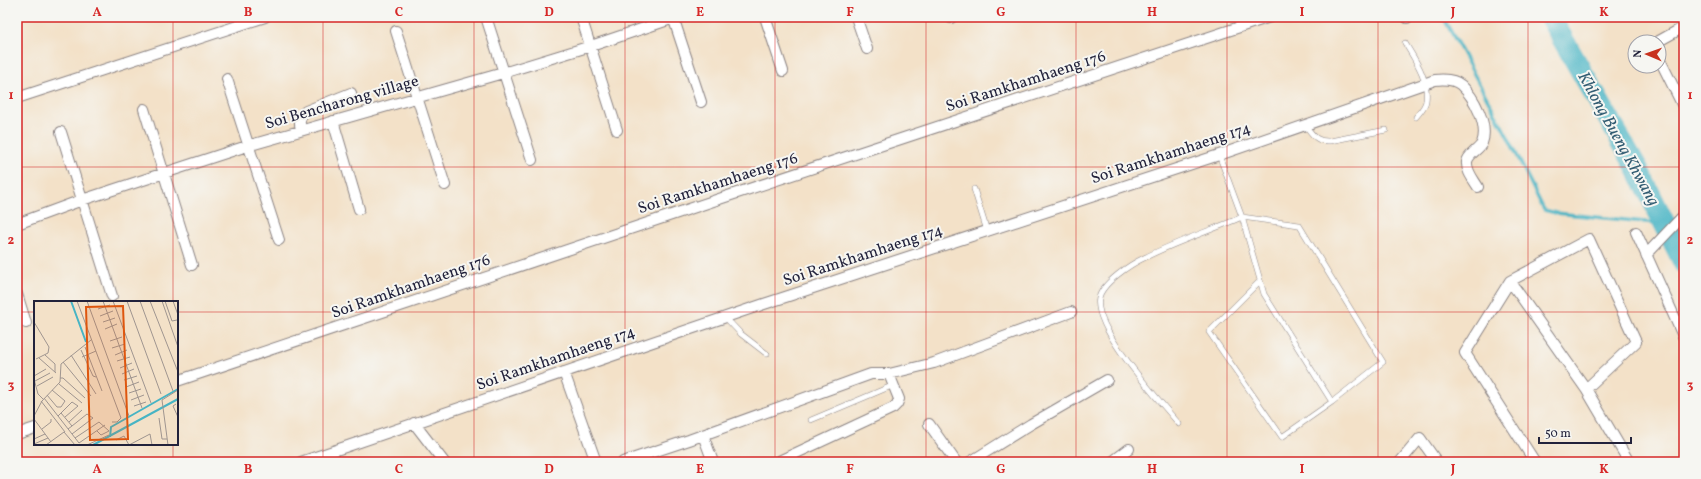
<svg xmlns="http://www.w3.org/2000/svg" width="1701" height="479" font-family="Vollkorn,serif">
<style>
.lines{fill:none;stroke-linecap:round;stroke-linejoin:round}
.stream{stroke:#47b4c4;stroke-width:3.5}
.canal{stroke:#47b4c4;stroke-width:13}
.river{stroke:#47b4c4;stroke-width:22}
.lane-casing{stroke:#8a8282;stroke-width:6}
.street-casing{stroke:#8a8282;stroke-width:12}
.lane{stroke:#fff;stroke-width:5}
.street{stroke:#fff;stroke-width:10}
.grid{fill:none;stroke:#d62828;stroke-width:1;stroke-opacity:0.55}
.labels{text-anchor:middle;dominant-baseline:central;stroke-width:4;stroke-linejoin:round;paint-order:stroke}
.street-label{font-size:16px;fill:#22223b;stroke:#f6f6f2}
.water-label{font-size:17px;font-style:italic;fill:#315c72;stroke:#f6f6f2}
.inset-river{fill:none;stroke:#47b4c4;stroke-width:2}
.inset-road{fill:none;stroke:#9f9590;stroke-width:1}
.view{fill:#de560e;fill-opacity:0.15;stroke:#de560e;stroke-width:2}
.inset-edge{fill:none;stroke:#22223b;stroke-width:2}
.neatline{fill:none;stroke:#d62828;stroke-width:1.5}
.grid-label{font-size:13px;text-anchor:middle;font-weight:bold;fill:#d62828}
</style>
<rect width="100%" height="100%" fill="#f6f6f2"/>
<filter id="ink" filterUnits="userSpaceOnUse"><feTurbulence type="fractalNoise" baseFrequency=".025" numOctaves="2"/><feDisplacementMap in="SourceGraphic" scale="8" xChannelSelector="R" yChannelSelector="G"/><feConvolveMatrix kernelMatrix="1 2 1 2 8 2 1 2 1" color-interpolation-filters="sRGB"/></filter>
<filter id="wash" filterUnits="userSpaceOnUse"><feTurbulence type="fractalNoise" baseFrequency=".012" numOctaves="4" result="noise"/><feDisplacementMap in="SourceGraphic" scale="16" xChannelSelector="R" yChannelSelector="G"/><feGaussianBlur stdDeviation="0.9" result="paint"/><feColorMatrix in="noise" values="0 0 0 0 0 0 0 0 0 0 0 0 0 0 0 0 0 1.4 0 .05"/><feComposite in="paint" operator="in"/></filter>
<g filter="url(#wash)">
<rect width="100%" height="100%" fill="#f3e1c8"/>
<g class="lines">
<path class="stream" d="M1443,17L1507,135L1544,210L1556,213L1665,224"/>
<path class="canal" d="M1665,224L1684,225"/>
<path class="river" d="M1550,17L1637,168L1684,263"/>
</g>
</g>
<g filter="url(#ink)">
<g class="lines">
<defs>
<path id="lane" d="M1405,43C1415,60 1429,79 1426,101C1425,107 1420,112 1416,117
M1305,125C1313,135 1316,142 1330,141L1386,130
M974,189L987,231
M1242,217L1299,225L1383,362L1332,402L1264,294Z
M1260,281L1209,332L1282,437L1332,402
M725,317L741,334L767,354
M811,420L894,385
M1179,424C1160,401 1092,328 1099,298C1102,283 1131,264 1144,258C1175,242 1210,231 1242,217L1219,155"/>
<path id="street" d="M486,17L532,160
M581,17L617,130
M673,17L701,102
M765,17L783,71
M856,17L867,49
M950,17L951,18
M1406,17L1407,18
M396,31L445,185
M1657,42L1684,27
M1659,58L1684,108
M227,79L279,240
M17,98L265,17
M144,109L192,265
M333,121L359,209
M301,130C299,122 299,117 306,111L351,93
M61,132L112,296
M17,224L82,200L247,146L503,73L591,46L677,17
M1636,232L1684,338
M1646,255L1684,215
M1510,281L1586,389L1629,462
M17,294L26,323
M564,372L596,462
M177,381L734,194L1270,17
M414,423L444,462
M929,424L956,462
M17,434L35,428
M703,435L713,462
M301,462L764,304L1219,155L1435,80C1444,79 1454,79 1461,85C1474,97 1489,125 1482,143C1479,150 1468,154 1467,162C1466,171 1474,180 1478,187
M623,462L689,440L871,374H889L934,363L1071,312
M777,462L893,408L897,404L899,399L889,374
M970,462L1031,424L1107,380
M1112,462L1129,449
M1400,462L1420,438L1437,462
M1535,462L1465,353L1510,281L1589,239L1636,342L1586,389"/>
</defs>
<use href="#lane" class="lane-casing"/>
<use href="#street" class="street-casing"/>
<use href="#lane" class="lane"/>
<use href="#street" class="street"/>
</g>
</g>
<path class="grid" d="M173,17V302M323,17V462M474,17V462M625,17V462M775,17V462M926,17V462M1076,17V462M1227,17V462M1378,17V462M1528,17V462M17,167H1684M17,312H35M177,312H1684M173,444V462"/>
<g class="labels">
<g class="street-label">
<text transform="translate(1026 82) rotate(-18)">Soi Ramkhamhaeng 176</text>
<text transform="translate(342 103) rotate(-16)">Soi Bencharong village</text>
<text transform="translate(1171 154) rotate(-18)">Soi Ramkhamhaeng 174</text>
<text transform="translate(718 184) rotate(-18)">Soi Ramkhamhaeng 176</text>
<text transform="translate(863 256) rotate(-18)">Soi Ramkhamhaeng 174</text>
<text transform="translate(411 287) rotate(-19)">Soi Ramkhamhaeng 176</text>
<text transform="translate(556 359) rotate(-19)">Soi Ramkhamhaeng 174</text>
</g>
<g class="water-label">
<text transform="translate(1618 139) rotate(61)">Khlong Bueng Khwang</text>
</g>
</g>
<g transform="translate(34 301)">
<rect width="144" height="144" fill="#f3e1c8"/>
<path class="inset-river" d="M37,0L52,41M76,136L77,126L144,88M59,144L144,98"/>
<path class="inset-road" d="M43,0L87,117L83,121H78M53,0L95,115M69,0L108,107M79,0L117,102M93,0L127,93M106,0L139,90M116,0L144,71M128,0L144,46M131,0L138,20L143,19M139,0L144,14M64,8L76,4M66,15L79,10M0,21L15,46L14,52L2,58M69,21L81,17M71,28L83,23M76,40L88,36M51,46L68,90M78,47L91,43M47,49L59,75L62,76M11,54L21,63V71M37,54L62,93M81,54L93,49M48,56L62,50M5,57L22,72M83,60L96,56M29,61L57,95M86,67L98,62M88,73L100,68M0,75L12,68M26,77H29L51,97M0,78L4,93L9,98M90,79L103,75M1,80L16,72M25,83L48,102M3,85L19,76M92,86L105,81M95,92L107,88M13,94L23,106H27L31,100L18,89M10,97L45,142L71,124M97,99L110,94M7,100L31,131M142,103L139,105L144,116M100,105L112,101M27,112L38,125L34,128M0,115L8,100L26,81L27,63L57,39M24,115L38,101L44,105L31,116M125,117L128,138H133M0,118L17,141M35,121L48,109M8,128L17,121V118M38,133L59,117L53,113L38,125M41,137L65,121L75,130L67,134L63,130M0,138L11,133M82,139L90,135L95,144M0,143L14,137M12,144L30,131L41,144M53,144L75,134M95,144L116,133L118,144M134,144L128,99L144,89"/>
<path class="view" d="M89,5L94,138L56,139L52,6Z"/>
<rect width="144" height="144" class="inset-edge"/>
</g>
<rect width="1701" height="479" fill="none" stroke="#f6f6f2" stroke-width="44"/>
<g transform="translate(1647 54) rotate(272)"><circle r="19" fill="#f6f6f2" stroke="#a1a1a9"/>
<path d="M0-3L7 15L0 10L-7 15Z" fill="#c8321e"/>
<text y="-6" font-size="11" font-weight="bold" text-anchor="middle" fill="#22223b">N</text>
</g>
<path d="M1539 437v6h92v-6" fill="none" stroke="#22223b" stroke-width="2"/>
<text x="1545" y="437" font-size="12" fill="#22223b" stroke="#f6f6f2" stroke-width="3" paint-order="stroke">50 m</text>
<rect x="22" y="22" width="1657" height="435" class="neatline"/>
<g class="grid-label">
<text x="97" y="16">A</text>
<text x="248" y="16">B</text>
<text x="399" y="16">C</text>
<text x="549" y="16">D</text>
<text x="700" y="16">E</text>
<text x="850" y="16">F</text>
<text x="1001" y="16">G</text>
<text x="1152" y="16">H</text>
<text x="1302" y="16">I</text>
<text x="1453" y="16">J</text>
<text x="1604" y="16">K</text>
<text x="11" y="99">1</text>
<text x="1690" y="99">1</text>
<text x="11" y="244">2</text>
<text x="1690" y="244">2</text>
<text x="11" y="389">3</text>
<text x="1690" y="389">3</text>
<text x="97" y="473">A</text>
<text x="248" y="473">B</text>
<text x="399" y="473">C</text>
<text x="549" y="473">D</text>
<text x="700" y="473">E</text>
<text x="850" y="473">F</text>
<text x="1001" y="473">G</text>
<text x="1152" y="473">H</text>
<text x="1302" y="473">I</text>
<text x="1453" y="473">J</text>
<text x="1604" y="473">K</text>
</g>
</svg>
